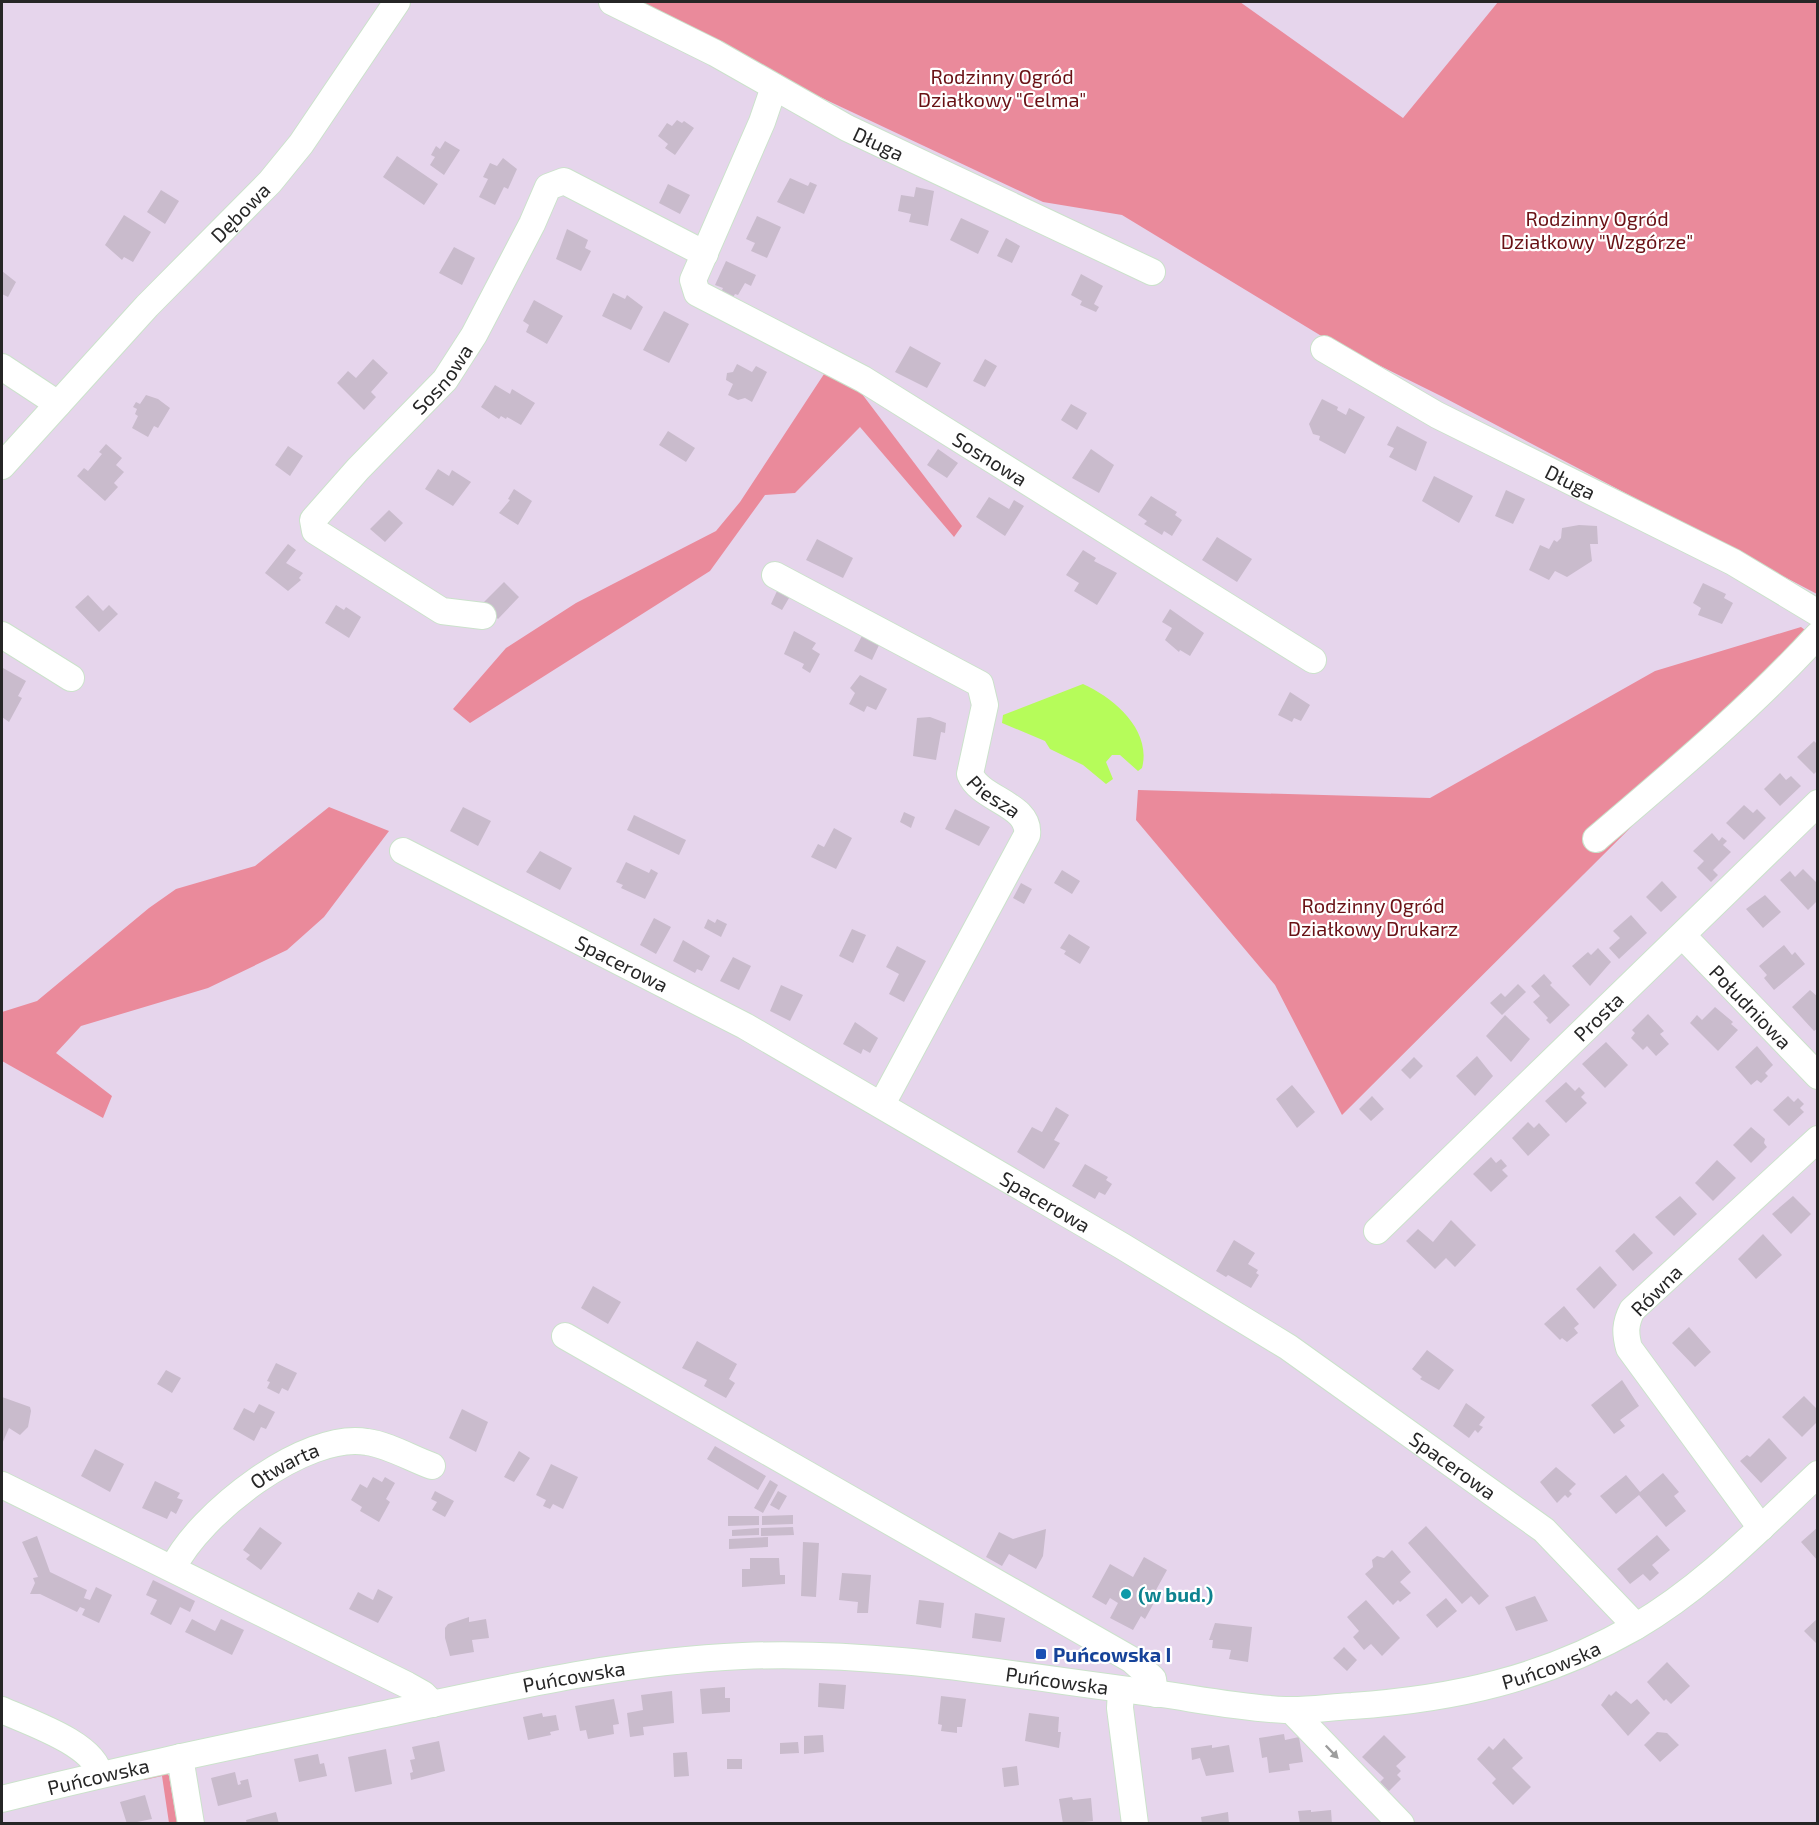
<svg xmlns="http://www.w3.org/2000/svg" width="1819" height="1825" font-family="'Exo 2',sans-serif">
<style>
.green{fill:#ea8a9b}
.water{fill:#b6fc5a}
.building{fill:#c9bbcc}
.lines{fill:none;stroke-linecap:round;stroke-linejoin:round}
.minor-casing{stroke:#cbe2cb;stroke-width:28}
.minor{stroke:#fff;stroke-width:26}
.oneway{fill:#9d9d9d}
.culture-dot{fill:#0f9aa8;stroke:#fff;stroke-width:2}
.transit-dot{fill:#1a4fb4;stroke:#fff;stroke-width:2}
.labels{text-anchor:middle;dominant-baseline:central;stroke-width:4.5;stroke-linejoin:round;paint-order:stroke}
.park-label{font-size:20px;fill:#691115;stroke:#fff}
.street-label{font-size:20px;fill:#262626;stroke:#fff}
.culture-label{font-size:20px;font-weight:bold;fill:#0d838f;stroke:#fff;text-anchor:start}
.transit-label{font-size:20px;font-weight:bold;fill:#164399;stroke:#fff;text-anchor:start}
</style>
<rect width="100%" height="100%" fill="#e6d5ec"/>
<path class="green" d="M628,2H1240L1403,118L1498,2H1817V594L1443,397L1328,340L1122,215L1043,202L786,81Z
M826,371L859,390L962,526L954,537L860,427L795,493L765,495L710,571L470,723L453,709L506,648L576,603L716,531L740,502Z
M1801,627L1817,639V642L1342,1115L1275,985L1136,820L1138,790L1430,798L1655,671Z
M329,807L389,831L324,917L287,950L208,988L81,1026L56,1053L112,1096L103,1118L2,1061V1012L37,1001L149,908L176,889L255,866Z
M143,1773H167L169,1776L177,1823H169L162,1776L144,1780Z"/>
<path class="water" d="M1083,684C1114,698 1152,730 1142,768L1138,771L1120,755H1112L1106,762L1113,779L1106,784L1083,765L1050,749L1045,741L1002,723L1003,715Z"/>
<path class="building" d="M677,120L682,123L684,121L694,128L675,155L665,148L668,144L658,136L667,123L672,126Z
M445,141L460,150L444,175L430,165L435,157L431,155L436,146L440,149Z
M397,156L438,184L424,205L383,177Z
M503,158L517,169L508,189L504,187L495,205L479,197L488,179L483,177L490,163L497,166Z
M790,178L808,186L810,182L817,185L804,214L777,202Z
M668,184L690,195L680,214L659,203Z
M916,187L934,191L928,226L909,222L911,214L898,211L901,195L914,197Z
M161,190L179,201L165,224L147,212Z
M124,215L151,232L133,262L124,257L122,260L105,245Z
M757,216L781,227L767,258L751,251L755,243L746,239Z
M961,218L989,231L978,254L950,240Z
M567,229L588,240L585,248L591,251L581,271L556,259Z
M1006,238L1020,246L1012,263L997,256Z
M454,247L475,258L462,285L439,273Z
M726,261L756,275L751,286L745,283L738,295L735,294L732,299L720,294L723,288L715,285Z
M2,271L16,282L8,297L2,294Z
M1081,274L1103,286L1094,304L1099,307L1096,312L1080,305L1082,301L1071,295Z
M613,293L625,299L627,295L643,307L631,330L602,316Z
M534,300L563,316L547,344L526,332L529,325L523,321Z
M664,311L689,324L669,363L643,350Z
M910,346L941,363L927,388L895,372Z
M373,359L388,373L371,392L376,397L364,410L337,383L348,371L356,378Z
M985,359L997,366L985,387L973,381Z
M737,364L752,372L756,366L767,372L752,402L745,398L738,400L728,395L733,384L726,380L727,373L733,372Z
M495,385L510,394L512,389L535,403L521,425L507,417L506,419L501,416L499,419L481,407Z
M146,395L158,399L170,408L158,428L154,426L148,437L132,428L138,416L135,414L137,409L133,407L136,402L140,404Z
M1322,399L1338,407L1337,410L1346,415L1349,408L1365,417L1345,454L1319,440L1320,436L1313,434L1309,424Z
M1071,404L1087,413L1077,430L1061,420Z
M1397,426L1427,442L1416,471L1389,457L1394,448L1387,445Z
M668,431L695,448L686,462L659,445Z
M106,444L122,458L116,465L124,472L114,483L118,487L105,501L77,476L84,468L88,471L102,454L99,452Z
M288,446L303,456L290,476L275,465Z
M938,449L958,463L947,478L927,465Z
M1091,449L1114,465L1099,493L1072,478Z
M438,469L449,476L452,470L471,482L453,506L425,489Z
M1434,476L1473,496L1459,523L1422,501Z
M514,489L532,501L518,525L499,513L510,500L508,499Z
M1506,490L1525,499L1513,524L1495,516Z
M1151,496L1177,512L1175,515L1182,520L1172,536L1164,531L1162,535L1144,524L1147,521L1138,515Z
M989,497L1009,509L1014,500L1024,506L1005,536L976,517Z
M389,510L403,523L385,542L370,529Z
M1579,525L1597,526L1598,544H1590L1592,561L1567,577L1555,571L1549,580L1529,570L1540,545L1549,549L1554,540L1557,542L1561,538L1562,528Z
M1217,537L1252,559L1237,582L1202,560Z
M817,539L853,558L843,578L806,560Z
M288,544L296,550L286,563L303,573L299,578L301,580L288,591L265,573Z
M1083,550L1096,558L1094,561L1117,573L1097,605L1074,591L1079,583L1066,575Z
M504,582L519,597L498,619L482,604Z
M1703,583L1726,594L1724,598L1733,603L1722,624L1698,615L1701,608L1693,603Z
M777,591L789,598L782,610L771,604Z
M88,595L103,611L109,605L118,614L99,632L75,607Z
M336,605L344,610L346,607L361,617L349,638L325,623Z
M1170,609L1204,633L1190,656L1180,650L1179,652L1165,640L1172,628L1162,622Z
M794,631L816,643L812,649L820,654L810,673L802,668L804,664L784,654Z
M863,634L880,643L872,660L854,651Z
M3,668L26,681L18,696L22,698L9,722L2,717Z
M860,675L887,689L876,710L867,706L864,712L849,704L855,693L850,688Z
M1290,692L1310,705L1301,721L1294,718L1292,722L1278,715Z
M930,717L946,723L945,733L941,732L936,760L913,756L917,718Z
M1814,741L1818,745V770L1814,774L1797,757Z
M1780,773L1786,780L1791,776L1801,786L1780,806L1764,789Z
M1744,805L1753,813L1757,809L1766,818L1744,840L1726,823Z
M463,807L491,821L478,846L450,831Z
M955,809L990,827L979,846L945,829Z
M904,812L915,817L911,828L900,822Z
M634,815L686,840L679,855L627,830Z
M834,828L852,838L836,869L811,857L818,844L824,847Z
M1712,833L1719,841L1722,837L1727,841L1723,845L1731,852L1713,870L1718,875L1711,882L1697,868L1704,861L1693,851Z
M540,851L572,868L560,890L526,872Z
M626,862L649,873L651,869L658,873L645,899L621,888L623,885L616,882Z
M1803,869L1818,884V900L1808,910L1780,880L1790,871L1795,877Z
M1062,870L1080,881L1072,894L1054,883Z
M1662,881L1677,897L1661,912L1646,897Z
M1021,883L1032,889L1024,904L1013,898Z
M1765,895L1781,912L1763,928L1746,909Z
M1631,915L1647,933L1619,959L1609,948L1620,938L1613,931Z
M654,918L671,927L656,954L640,945Z
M708,919L715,923L717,919L727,924L721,937L704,928Z
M852,929L866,935L853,963L839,956Z
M1069,934L1090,947L1080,964L1064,954L1066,951L1060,948Z
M683,940L710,956L702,971L697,969L695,973L673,961Z
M1784,945L1792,955L1795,952L1805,964L1774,990L1764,978L1767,975L1759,966Z
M897,946L926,961L904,1002L889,994L899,974L886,967Z
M1598,948L1611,962L1590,986L1572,966L1588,952L1591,955Z
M733,957L751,966L739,990L720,981Z
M1544,974L1552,983L1550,985L1570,1005L1550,1024L1546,1020L1548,1018L1533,1002L1540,996L1531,986Z
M1518,984L1526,992L1502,1015L1490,1003L1501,993L1505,997Z
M781,985L803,995L790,1021L770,1011Z
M1810,990L1818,997V1028L1814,1031L1792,1007Z
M1715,1007L1733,1022L1731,1024L1738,1030L1718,1051L1690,1023L1697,1015L1702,1020Z
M1648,1014L1664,1031L1660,1034L1669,1044L1656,1056L1647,1046L1643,1050L1631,1038L1635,1033L1632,1030Z
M1505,1015L1530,1039L1511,1062L1486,1036Z
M855,1022L878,1038L870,1053L863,1049L861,1054L843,1044Z
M1606,1042L1628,1065L1605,1088L1582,1064Z
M1757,1046L1773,1065L1765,1073L1768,1076L1761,1083L1757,1080L1751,1085L1735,1067Z
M1477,1056L1493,1076L1475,1096L1456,1076Z
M1414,1057L1423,1066L1410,1079L1401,1070Z
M1566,1082L1575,1091L1579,1087L1585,1093L1581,1097L1587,1103L1566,1123L1545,1101Z
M1292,1085L1315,1112L1297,1128L1276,1099Z
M1372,1096L1384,1109L1371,1121L1359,1109Z
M1788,1096L1794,1102L1798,1098L1804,1104L1800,1108L1804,1112L1789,1126L1773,1110Z
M1056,1107L1069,1115L1054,1140L1060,1143L1044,1169L1017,1152L1032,1127L1042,1132Z
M1528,1122L1534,1128L1539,1123L1550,1135L1528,1156L1512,1138Z
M1751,1127L1765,1139L1764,1143L1767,1147L1751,1163L1733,1145Z
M1491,1157L1496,1163L1501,1159L1507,1166L1502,1170L1508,1176L1491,1192L1473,1174Z
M1717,1160L1736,1178L1713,1201L1695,1183Z
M1085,1164L1108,1177L1106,1180L1112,1184L1105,1195L1099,1192L1095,1199L1072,1186Z
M1680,1196L1697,1214L1674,1236L1655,1217Z
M1793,1196L1811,1214L1791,1234L1772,1214Z
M1451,1220L1476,1245L1455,1267L1446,1258L1435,1269L1406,1241L1418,1229L1433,1242Z
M1634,1233L1653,1253L1633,1271L1615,1251Z
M1763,1234L1782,1255L1756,1279L1738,1259Z
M1234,1240L1255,1253L1248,1264L1258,1270L1256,1273L1259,1275L1251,1288L1228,1275L1226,1277L1216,1271Z
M1600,1266L1617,1285L1594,1309L1576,1289Z
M593,1286L621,1302L608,1324L581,1308Z
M1564,1306L1579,1324L1574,1328L1578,1333L1567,1342L1562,1338L1560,1340L1544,1324Z
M1689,1327L1711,1352L1695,1367L1672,1343Z
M697,1341L737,1364L729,1379L735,1383L726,1398L704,1386L707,1380L682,1368Z
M1427,1350L1454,1370L1439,1390L1420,1379L1422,1377L1412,1369Z
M276,1363L297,1373L288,1391L282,1388L279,1394L267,1388L270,1382L267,1381Z
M166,1370L181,1378L172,1393L157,1384Z
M1622,1380L1639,1406L1620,1420L1625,1426L1614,1434L1591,1405Z
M1804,1396L1818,1410V1421L1802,1437L1782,1417Z
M2,1397L30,1407L31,1411L28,1427L20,1435L9,1428L2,1444Z
M1466,1403L1485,1417L1479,1425L1483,1427L1478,1433L1475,1430L1469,1438L1453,1426Z
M259,1404L275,1412L266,1429L261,1427L254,1441L233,1429L244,1408L254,1413Z
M462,1409L488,1422L476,1452L449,1438Z
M1769,1438L1787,1458L1761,1483L1740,1461L1747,1455L1750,1457Z
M715,1446L766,1476L758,1490L707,1459Z
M95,1449L124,1464L110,1492L81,1476Z
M519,1451L530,1458L514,1482L504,1477Z
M551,1464L578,1477L563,1509L553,1504L550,1509L543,1506L546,1500L536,1495Z
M1556,1467L1576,1484L1569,1491L1572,1494L1568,1498L1565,1495L1557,1503L1540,1482Z
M1663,1473L1679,1492L1674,1496L1686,1511L1666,1527L1639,1495L1616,1514L1600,1496L1626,1475L1640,1492Z
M373,1477L382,1482L385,1477L395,1483L386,1499L390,1502L379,1522L360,1511L362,1507L351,1500L360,1484L367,1488Z
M770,1480L778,1485L763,1513L754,1508Z
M155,1481L180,1493L177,1498L183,1500L176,1514L171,1511L167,1519L142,1508Z
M435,1491L454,1501L445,1517L432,1510L437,1502L431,1499Z
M778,1491L787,1496L779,1510L770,1505Z
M793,1515V1524L762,1525V1516Z
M728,1516H759V1525L728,1526Z
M1426,1526L1489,1596L1479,1605L1471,1596L1462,1604L1408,1543Z
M260,1527L282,1543L261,1570L246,1559L250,1555L243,1550Z
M793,1527L794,1535L761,1536V1528Z
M1818,1527V1561L1801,1542Z
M759,1528V1535L732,1536V1530Z
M1046,1529L1043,1556L1036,1569L1009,1554L1002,1566L986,1557L999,1532L1013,1539Z
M1657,1535L1670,1550L1652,1565L1659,1573L1650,1581L1643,1574L1630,1584L1617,1569Z
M37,1536L50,1572L87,1590L84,1598L90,1600L96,1587L112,1595L99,1623L82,1615L85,1609L80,1607L77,1612L40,1594H30L35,1583L33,1578L38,1577L22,1542Z
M768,1537V1547L729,1549V1539Z
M803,1542L819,1543L816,1597L801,1596Z
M1392,1550L1411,1572L1400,1582L1411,1593L1400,1602L1398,1600L1393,1605L1365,1574L1373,1567L1372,1560L1377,1556L1384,1558Z
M1144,1557L1167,1570L1156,1590L1160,1592L1145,1619L1141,1616L1133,1630L1110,1618L1118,1603L1110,1598L1106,1605L1092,1597L1110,1564L1133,1577Z
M750,1558H779L780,1575H785V1584L742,1587V1569H750Z
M842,1573L871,1575L868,1613H857L858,1602L839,1600Z
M153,1580L195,1601L190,1612L180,1607L171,1625L150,1614L157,1600L146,1595Z
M378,1589L393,1597L378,1623L349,1609L358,1592L373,1600Z
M1535,1596L1548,1621L1516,1631L1505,1607Z
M1446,1598L1457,1611L1437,1628L1426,1615Z
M919,1600L944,1603L941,1628L916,1624Z
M1366,1600L1400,1638L1382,1656L1371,1644L1364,1650L1353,1637L1359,1631L1347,1617Z
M975,1613L1005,1618L1001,1642L972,1638Z
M469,1617V1622L486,1619L489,1638L472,1640L474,1652L450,1656L445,1638V1628L448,1624Z
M1818,1618V1645L1804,1631Z
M192,1619L215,1631L221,1619L244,1630L232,1655L185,1632Z
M1215,1623L1252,1627L1248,1662L1229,1659L1231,1650L1212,1648L1213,1640H1209Z
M1344,1647L1357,1660L1347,1671L1333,1658Z
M1667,1662L1690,1686L1671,1704L1666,1699L1664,1701L1647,1682Z
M819,1683L846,1685L844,1709L818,1707Z
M725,1687V1698H730V1712L702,1714L700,1689Z
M672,1691L674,1723L643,1727L644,1735L630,1737L627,1713L643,1710L641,1695Z
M1616,1691L1631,1704L1637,1699L1650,1713L1628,1736L1601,1705L1609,1694L1611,1696Z
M941,1696L966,1699L962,1727H957V1733L941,1731L942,1725L938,1724Z
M614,1699L619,1724L613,1725L614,1734L588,1739L586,1730L580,1731L575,1706Z
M542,1713L543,1717L556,1715L559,1730L550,1732L551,1735L528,1740L523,1717Z
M1029,1713L1059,1717L1058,1732H1061L1059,1748L1025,1741Z
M1657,1732L1667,1733L1679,1745L1660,1762L1644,1745Z
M1284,1734L1285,1740L1299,1737L1303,1762L1289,1764L1290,1770L1269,1773L1267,1757L1262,1758L1259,1738Z
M823,1735L824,1752L804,1754V1736Z
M1384,1735L1406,1757L1396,1766L1401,1771L1397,1775L1401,1779L1389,1791L1380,1782L1384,1778L1362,1757Z
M1504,1738L1523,1758L1512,1768L1531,1787L1513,1805L1492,1783L1496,1779L1477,1759L1489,1746L1493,1750Z
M439,1741L445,1771L411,1780L410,1773L413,1772L410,1760L415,1759L412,1747Z
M798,1742L799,1753L780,1754V1743Z
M1212,1745V1748L1229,1745L1234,1772L1206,1776L1200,1758L1192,1760L1191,1748Z
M386,1749L392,1784L355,1792L348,1757Z
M687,1752L689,1776L674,1777L673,1753Z
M318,1754L320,1764L324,1763L327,1776L299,1782L294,1759Z
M727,1759H742V1769H727Z
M1017,1766L1019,1785L1004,1787L1002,1768Z
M235,1772L238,1785L241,1784L240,1781L248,1779L252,1797L218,1806L211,1778Z
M145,1795L152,1819L127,1824L120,1802Z
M1072,1797L1073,1800L1091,1798L1093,1821L1063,1824L1059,1799Z
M1311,1810V1812L1331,1810L1332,1824H1300L1298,1811Z
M276,1812L279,1824H247L246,1820Z
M1228,1812L1229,1824H1202L1201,1817Z"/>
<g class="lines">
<defs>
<g id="minor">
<path id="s1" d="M612,2L715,53L847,128L1152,272"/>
<path id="s2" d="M774,87L762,122L693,280L697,293L863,379L1313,660"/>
<path id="s3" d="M1324,349L1437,415L1733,562L1818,613"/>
<path d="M2,367L58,404"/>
<path id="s4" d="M2,466L147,306L270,182L301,144L397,2"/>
<path id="s5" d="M775,575L980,684L985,705L970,774C980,800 1031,804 1027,835L882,1104"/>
<path id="s6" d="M483,616L442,611L315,531L313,520L358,469L445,380L474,335L532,224L548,187L564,181L705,254"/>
<path d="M2,635L71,678"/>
<path d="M1596,839C1672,774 1750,709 1818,635"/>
<path id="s7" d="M403,851L745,1026L1122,1246L1288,1347L1544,1530L1636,1626"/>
<path id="s8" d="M1683,936L1818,1076"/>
<path id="s9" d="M1377,1231L1818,803"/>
<path d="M565,1336L1132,1660L1153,1679L1155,1694"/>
<path d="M2,1485L407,1685L423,1694L433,1704"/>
<path d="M1761,1528L1629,1348C1625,1333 1625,1324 1632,1310L1818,1139"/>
<path id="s10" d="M173,1568C199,1514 305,1431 367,1442C389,1445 412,1459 432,1466"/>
<path d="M1121,1690L1120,1708L1135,1824"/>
<path d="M2,1710C28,1722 95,1744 99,1774"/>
<path d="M1291,1710L1401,1824"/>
<path d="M180,1757L191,1824"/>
<path id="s11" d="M2,1799C128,1767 257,1741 385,1714C503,1689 621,1661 743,1656C884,1650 1022,1677 1161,1694C1202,1700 1244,1708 1285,1710C1307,1711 1330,1707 1352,1706C1454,1699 1544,1679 1635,1627C1704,1587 1760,1528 1818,1474"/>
</g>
</defs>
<use href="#minor" class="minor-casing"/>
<use href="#minor" class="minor"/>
</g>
<defs><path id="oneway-solid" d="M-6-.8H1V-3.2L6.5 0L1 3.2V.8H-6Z" transform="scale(1.5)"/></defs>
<use class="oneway" href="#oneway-solid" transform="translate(1332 1752) rotate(46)"/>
<circle class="culture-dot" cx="1126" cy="1594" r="6"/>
<rect class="transit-dot" x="1035" y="1648" width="12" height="12" rx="3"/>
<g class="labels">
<g class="park-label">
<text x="1002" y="76">Rodzinny Ogród<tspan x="1002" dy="23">Działkowy "Celma"</tspan></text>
<text x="1597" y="218">Rodzinny Ogród<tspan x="1597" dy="23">Działkowy "Wzgórze"</tspan></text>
<text x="1373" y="905">Rodzinny Ogród<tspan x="1373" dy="23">Działkowy Drukarz</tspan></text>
</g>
<g class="street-label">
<text stroke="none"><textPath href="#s1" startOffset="302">Długa</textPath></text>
<text stroke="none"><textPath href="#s4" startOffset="348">Dębowa</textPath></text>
<text stroke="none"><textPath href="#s6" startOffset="394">Sosnowa</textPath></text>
<text stroke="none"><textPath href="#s2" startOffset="560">Sosnowa</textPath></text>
<text stroke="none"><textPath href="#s3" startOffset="280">Długa</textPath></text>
<text stroke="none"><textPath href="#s5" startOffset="358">Piesza</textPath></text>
<text stroke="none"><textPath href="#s7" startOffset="246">Spacerowa</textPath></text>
<text stroke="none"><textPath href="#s8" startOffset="98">Południowa</textPath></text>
<text stroke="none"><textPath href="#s9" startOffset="308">Prosta</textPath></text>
<text stroke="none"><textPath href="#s7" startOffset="732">Spacerowa</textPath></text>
<text transform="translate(1656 1290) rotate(-45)">Równa</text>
<text stroke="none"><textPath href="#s7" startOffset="1218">Spacerowa</textPath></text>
<text stroke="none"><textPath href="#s10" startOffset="154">Otwarta</textPath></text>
<text stroke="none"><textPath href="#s11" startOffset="1572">Puńcowska</textPath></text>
<text stroke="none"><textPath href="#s11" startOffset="585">Puńcowska</textPath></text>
<text stroke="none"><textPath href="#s11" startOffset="1071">Puńcowska</textPath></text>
<text stroke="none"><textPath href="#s11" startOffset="99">Puńcowska</textPath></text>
</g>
<g class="culture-label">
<text x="1138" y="1594">(w bud.)</text>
</g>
<g class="transit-label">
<text x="1053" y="1654">Puńcowska I</text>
</g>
</g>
<rect width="1819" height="1825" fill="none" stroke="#262626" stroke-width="6"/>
</svg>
